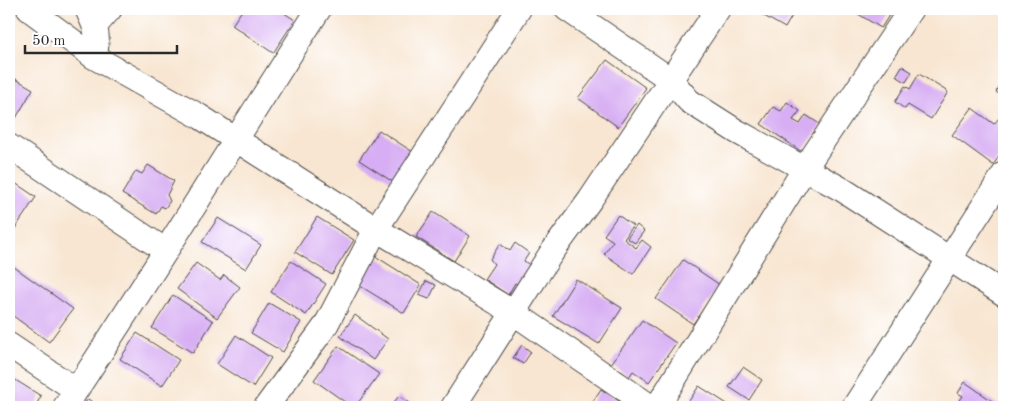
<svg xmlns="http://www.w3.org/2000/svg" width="1013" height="416" font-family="'Old Standard TT',serif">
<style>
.building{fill:#d7adf3}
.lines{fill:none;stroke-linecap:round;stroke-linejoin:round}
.minor-casing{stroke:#4a4744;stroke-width:26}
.minor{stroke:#fff;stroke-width:24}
</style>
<rect width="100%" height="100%" fill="#fff"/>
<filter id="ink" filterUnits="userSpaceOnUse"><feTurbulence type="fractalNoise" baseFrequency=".02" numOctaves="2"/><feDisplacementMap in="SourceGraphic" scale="10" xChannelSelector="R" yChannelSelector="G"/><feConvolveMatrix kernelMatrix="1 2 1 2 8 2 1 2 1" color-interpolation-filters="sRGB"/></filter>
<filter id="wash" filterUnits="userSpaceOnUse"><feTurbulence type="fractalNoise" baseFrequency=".0096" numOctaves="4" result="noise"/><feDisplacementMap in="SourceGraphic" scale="20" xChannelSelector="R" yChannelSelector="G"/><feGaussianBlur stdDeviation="1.12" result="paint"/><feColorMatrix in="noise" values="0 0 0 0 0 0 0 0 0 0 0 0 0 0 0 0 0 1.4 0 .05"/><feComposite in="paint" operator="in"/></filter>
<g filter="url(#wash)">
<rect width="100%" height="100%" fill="#f8e6d2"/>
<g id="blocks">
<path class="building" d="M243,9H278L295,20L273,53L232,25Z
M752,9H796L785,28Z
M850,9H893L881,28Z
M607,60L646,88L618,127L578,98Z
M902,66L912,72L906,82L896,76Z
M919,74L948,92L931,119L908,105L905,109L895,102L905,86L910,89Z
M9,75L33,89L9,130Z
M1004,79V97L996,92Z
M787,102L800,111L793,120L800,124L806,115L821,125L802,152L761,124L773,107L781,111Z
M972,108L994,124L999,118L1004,122V149L993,165L952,135Z
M379,130L413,152L393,182L359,160Z
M148,165L174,181L167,195L170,201L165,208L161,206L156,214L122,194L136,171L142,174Z
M9,179L36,197L12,233L9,230Z
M433,212L470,236L454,261L416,237Z
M618,215L633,226L624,239L636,248L642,240L651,247L633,274L604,254L613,241L604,235Z
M317,217L354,240L332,275L295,252Z
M218,218L261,245L246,269L202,242Z
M637,225L644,231L635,243L627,238Z
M515,243L529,253L524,261L533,267L520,286L515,283L508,295L484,279L494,264L490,259L500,244L510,251Z
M375,256L421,285L404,313L357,284Z
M683,260L720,285L693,324L656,299Z
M291,261L326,284L306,315L271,292Z
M196,263L220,280L224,275L240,287L217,318L177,289Z
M10,264L73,309L49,342L9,313Z
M576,279L622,308L599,344L553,316Z
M426,281L436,285L429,299L419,295Z
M173,295L213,321L193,353L152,328Z
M269,303L301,322L283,352L251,333Z
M355,315L388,339L373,360L340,336Z
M642,320L676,343L649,382L633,371L629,377L611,364Z
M137,333L179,360L162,386L120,359Z
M236,335L271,358L253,387L217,364Z
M522,345L531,352L523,364L513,358Z
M338,346L379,374L355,407H352L314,380Z
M743,367L762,380L749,400L729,387Z
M9,376L41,396L35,407H9Z
M965,382L998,405L996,407H955L963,396L958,393Z
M699,386L732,407H685Z
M601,389L628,407H589Z
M399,396L416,407H390Z
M88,399L100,407H82Z"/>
</g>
</g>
<g filter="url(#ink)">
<use href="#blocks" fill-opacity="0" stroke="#4a4744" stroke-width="1"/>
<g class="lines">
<defs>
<path id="minor" d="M29,9L94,57L199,116L376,229L514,313L651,407
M87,9C96,28 100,36 94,57
M567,9L671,80L689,101L736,131L843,190L1004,294
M95,26L110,9
M9,146L166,251
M9,345L76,390
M65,407C152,276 234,141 319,9
M266,407L326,325L376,229L519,9
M453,407L550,255L590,200L718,9
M657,407L805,168L911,9
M854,407L1004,174"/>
</defs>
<use href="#minor" class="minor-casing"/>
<use href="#minor" class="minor"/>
</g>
</g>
<rect width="1013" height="416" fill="none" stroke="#fff" stroke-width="30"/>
<path d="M25 45v8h152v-8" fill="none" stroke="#2b2b2b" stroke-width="2.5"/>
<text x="32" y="45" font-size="15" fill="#2b2b2b" stroke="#ffffff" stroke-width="4" paint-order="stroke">50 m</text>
</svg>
